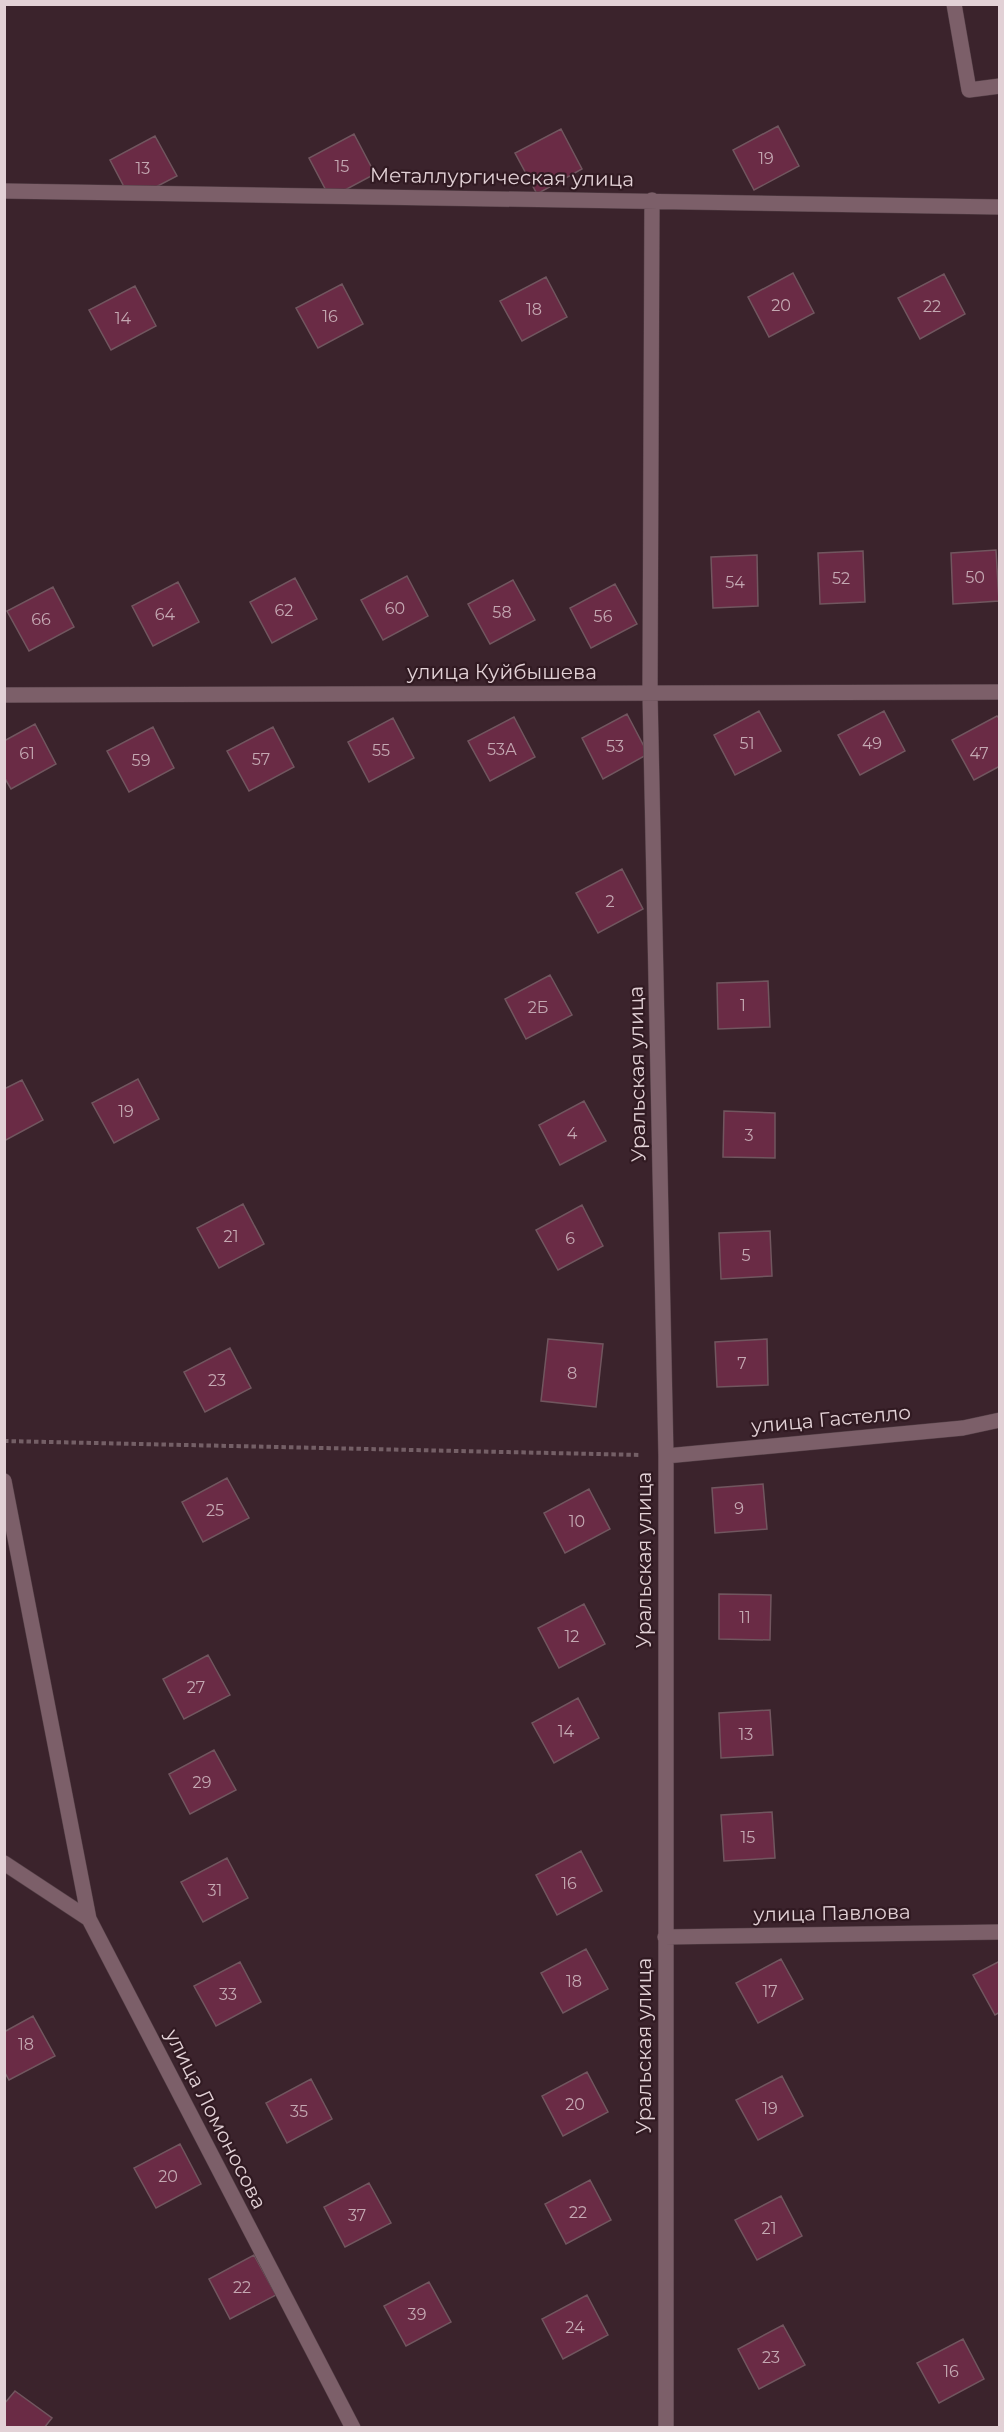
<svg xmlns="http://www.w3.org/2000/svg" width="1004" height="2432" font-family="Montserrat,sans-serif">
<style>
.building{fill:#6a2b45;stroke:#71565f;stroke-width:1.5}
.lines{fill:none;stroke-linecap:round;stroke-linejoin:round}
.minor-casing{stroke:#533f46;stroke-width:16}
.path{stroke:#745f66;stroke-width:4;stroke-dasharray:4.5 3;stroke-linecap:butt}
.minor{stroke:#7c5f69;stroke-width:15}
.labels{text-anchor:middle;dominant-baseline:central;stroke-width:4.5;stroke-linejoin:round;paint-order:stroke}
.number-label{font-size:16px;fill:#c4a8b2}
.street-label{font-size:20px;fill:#e2d1d6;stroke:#311a22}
</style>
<rect width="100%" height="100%" fill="#3b232c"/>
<path class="building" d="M778,126L799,166L754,190L733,150Z
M561,129L582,169L537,194L515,153Z
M354,134L375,174L330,198L309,158Z
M155,136L177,176L131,200L110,160Z
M793,273L814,313L769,337L748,297Z
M944,274L965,314L920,339L898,298Z
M546,277L567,317L522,341L500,301Z
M342,284L363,324L318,348L296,308Z
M135,286L156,326L111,350L89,310Z
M996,550L999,601L953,604L951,553Z
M863,551L865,602L820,604L818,553Z
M757,555L758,606L713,608L711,557Z
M407,576L428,616L383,640L361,600Z
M295,578L317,619L272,643L250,602Z
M513,580L535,620L490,644L468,604Z
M178,582L199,622L153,646L132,606Z
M615,584L637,624L591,648L570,608Z
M53,587L74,627L29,651L7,611Z
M759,711L781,751L735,775L714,735Z
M884,711L905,751L860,775L838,735Z
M627,714L648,754L603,779L582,738Z
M997,716L1000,719V766L974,780L952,740Z
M514,717L535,757L490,781L468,741Z
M393,718L414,758L369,782L348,742Z
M35,724L56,764L11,789L4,777V741Z
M153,727L174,768L129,792L107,751Z
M273,727L294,767L249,791L227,751Z
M622,869L643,909L598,933L576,893Z
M550,975L572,1015L526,1039L505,999Z
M768,981L770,1027L718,1029L717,983Z
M138,1079L159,1119L114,1143L92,1103Z
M22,1080L43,1120L4,1141V1089Z
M584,1101L606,1141L560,1165L539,1125Z
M724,1111L775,1113V1158L723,1157Z
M243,1204L264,1244L219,1268L197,1228Z
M582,1205L603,1246L558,1270L536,1230Z
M770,1231L772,1276L721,1279L719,1233Z
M548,1339L603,1344L596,1407L541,1401Z
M767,1339L768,1385L717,1387L715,1342Z
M230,1348L251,1388L205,1412L184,1372Z
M227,1478L249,1518L203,1542L182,1502Z
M763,1484L767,1529L715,1533L712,1488Z
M589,1489L610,1529L565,1553L544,1513Z
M719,1594L771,1595L770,1640L719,1639Z
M584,1604L605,1644L559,1668L538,1628Z
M208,1655L230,1695L184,1719L163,1679Z
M578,1698L599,1738L554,1763L532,1723Z
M770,1710L773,1755L721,1758L719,1713Z
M214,1750L236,1790L190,1814L169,1774Z
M772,1812L775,1858L724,1861L721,1815Z
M581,1851L602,1891L557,1915L536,1875Z
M227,1858L248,1898L203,1922L181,1882Z
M586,1949L608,1989L563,2013L541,1973Z
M781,1959L803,1999L758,2023L736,1983Z
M1000,1961V2012L995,2015L973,1975Z
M240,1962L261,2002L216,2026L194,1986Z
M33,2016L55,2056L9,2080L4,2071V2032Z
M587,2072L608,2112L563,2136L542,2096Z
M782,2076L803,2116L758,2140L736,2100Z
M311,2079L332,2119L287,2143L266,2103Z
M180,2144L201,2184L156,2208L134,2168Z
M590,2180L611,2220L566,2244L545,2204Z
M369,2183L391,2223L345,2247L324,2207Z
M781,2196L802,2236L757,2260L735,2220Z
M254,2255L276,2295L230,2319L209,2279Z
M429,2282L451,2322L406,2346L384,2306Z
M587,2295L608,2335L563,2359L542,2319Z
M783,2325L805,2365L759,2389L738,2349Z
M963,2339L984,2379L939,2403L917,2363Z
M15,2391L52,2418L44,2428H4V2404Z"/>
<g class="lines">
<defs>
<path id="minor" d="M954,4L969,90L1000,86
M4,191L1000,207
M652,200L650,693L666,1456V2428
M4,695L1000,692
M666,1456L963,1428L1000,1420
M4,1481L89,1919
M4,1863L89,1919L353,2428
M665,1937L1000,1932"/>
</defs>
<use href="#minor" class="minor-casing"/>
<path class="path" d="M4,1441L641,1455"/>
<use href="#minor" class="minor"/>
</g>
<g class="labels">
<g class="number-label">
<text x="766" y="158">19</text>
<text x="342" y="166">15</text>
<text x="143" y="168">13</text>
<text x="781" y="305">20</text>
<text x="932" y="306">22</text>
<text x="534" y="309">18</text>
<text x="330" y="316">16</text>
<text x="123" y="318">14</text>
<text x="975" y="577">50</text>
<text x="841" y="578">52</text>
<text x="735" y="582">54</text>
<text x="395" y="608">60</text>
<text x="284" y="610">62</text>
<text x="502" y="612">58</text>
<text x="165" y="614">64</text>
<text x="603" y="616">56</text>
<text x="41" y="619">66</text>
<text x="747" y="743">51</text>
<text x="872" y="743">49</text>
<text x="615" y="746">53</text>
<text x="502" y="749">53А</text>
<text x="381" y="750">55</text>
<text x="27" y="753">61</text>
<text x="979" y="753">47</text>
<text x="261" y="759">57</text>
<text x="141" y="760">59</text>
<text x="610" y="901">2</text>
<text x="743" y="1005">1</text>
<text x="538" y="1007">2Б</text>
<text x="126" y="1111">19</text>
<text x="572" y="1133">4</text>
<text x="749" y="1135">3</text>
<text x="231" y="1236">21</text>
<text x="570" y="1238">6</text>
<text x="746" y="1255">5</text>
<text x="742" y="1363">7</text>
<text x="572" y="1373">8</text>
<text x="217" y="1380">23</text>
<text x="739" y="1508">9</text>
<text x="215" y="1510">25</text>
<text x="577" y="1521">10</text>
<text x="745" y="1617">11</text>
<text x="572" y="1636">12</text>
<text x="196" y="1687">27</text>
<text x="566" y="1731">14</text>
<text x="746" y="1734">13</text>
<text x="202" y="1782">29</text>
<text x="748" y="1837">15</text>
<text x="569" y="1883">16</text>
<text x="215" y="1890">31</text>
<text x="574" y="1981">18</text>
<text x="770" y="1991">17</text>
<text x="228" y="1994">33</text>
<text x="26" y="2044">18</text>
<text x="575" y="2104">20</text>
<text x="770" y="2108">19</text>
<text x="299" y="2111">35</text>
<text x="168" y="2176">20</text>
<text x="578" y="2212">22</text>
<text x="357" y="2215">37</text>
<text x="769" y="2228">21</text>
<text x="242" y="2287">22</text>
<text x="417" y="2314">39</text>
<text x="575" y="2327">24</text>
<text x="771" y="2357">23</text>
<text x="951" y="2371">16</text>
</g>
<g class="street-label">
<text transform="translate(502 177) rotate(1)">Металлургическая улица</text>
<text x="502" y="672">улица Куйбышева</text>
<text transform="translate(637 1074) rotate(-91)">Уральская улица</text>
<text transform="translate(831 1419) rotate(-5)">улица Гастелло</text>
<text transform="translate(644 1560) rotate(-90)">Уральская улица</text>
<text transform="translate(832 1913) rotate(-1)">улица Павлова</text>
<text transform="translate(644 2046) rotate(-90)">Уральская улица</text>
<text transform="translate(216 2119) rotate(63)">улица Ломоносова</text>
</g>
</g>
<rect width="1004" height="2432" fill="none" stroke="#e2d1d6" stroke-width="12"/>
</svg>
